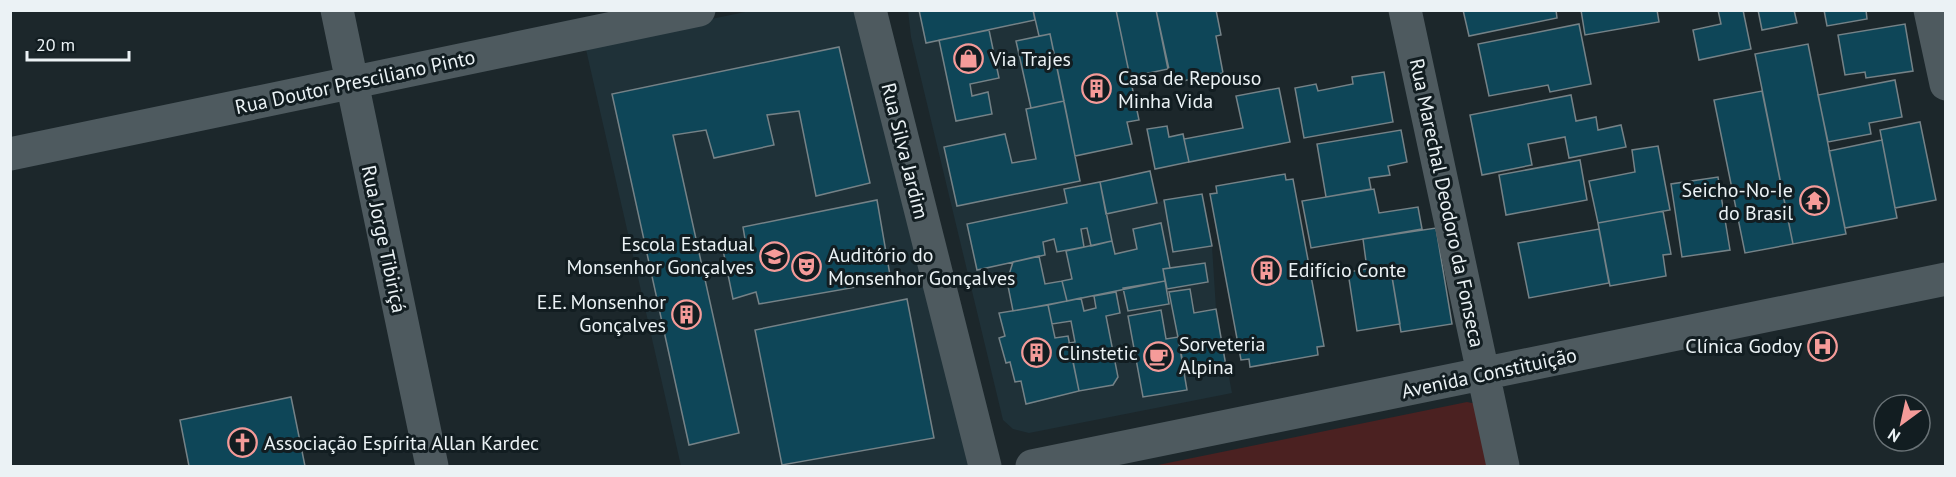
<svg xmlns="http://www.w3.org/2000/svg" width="1956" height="477" font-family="'PT Sans',sans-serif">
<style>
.built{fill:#1f3138}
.green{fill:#4b2121}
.building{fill:#0e4658;stroke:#758287;stroke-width:1.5}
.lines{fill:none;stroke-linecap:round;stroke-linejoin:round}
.minor{stroke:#4e5a5f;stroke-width:33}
.labels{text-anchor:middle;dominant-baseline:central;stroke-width:6;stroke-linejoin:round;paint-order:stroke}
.poi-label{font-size:20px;fill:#ebf2f5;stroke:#121d21;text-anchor:start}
.street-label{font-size:20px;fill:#ebf2f5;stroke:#121d21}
</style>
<rect width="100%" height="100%" fill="#1c272b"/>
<path class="built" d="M908,10L1033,11L1039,36L1050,34L1082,185L1150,171L1157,203L1164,200L1202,194L1212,246L1216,309L1232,393L1029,433L1013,429L1003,420L911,37Z
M750,11H858L969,466H681L585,45Z"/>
<path class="green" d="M1467,402L1477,404L1494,466H1153Z"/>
<path class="building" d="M919,10H1033L1035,20L926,43Z
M1033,10H1116L1139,120L1127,122L1132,144L1075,156L1050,34L1039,36Z
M1116,10H1156L1168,69L1130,77Z
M1156,10H1216L1221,35L1216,36L1223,73L1172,83Z
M1463,10H1556L1557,18L1469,36Z
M1581,10H1657L1659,22L1585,35Z
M1718,10H1743L1751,49L1699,60L1693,30L1721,24Z
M1758,10H1794L1797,23L1762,30Z
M1824,10H1866L1867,19L1827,26Z
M1579,24L1591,84L1550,92L1548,85L1489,96L1478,44Z
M1905,24L1913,71L1866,78L1865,72L1845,75L1838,35Z
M989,30L999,78L970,84L972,96L988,92L992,114L956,121L939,40Z
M1050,34L1064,101L1031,108L1016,41Z
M1808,44L1846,234L1793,244L1755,54Z
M839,47L870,183L816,196L799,111L767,115L774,145L714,158L706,130L673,135L739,433L689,445L612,94Z
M1384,72L1393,122L1304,138L1295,88L1316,84L1318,91L1353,84L1352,77Z
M1895,80L1902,117L1869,123L1871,134L1828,142L1818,95Z
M1279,88L1290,142L1189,162L1184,139L1243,128L1236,96Z
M1762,91L1793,244L1745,253L1714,100Z
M1571,95L1576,121L1596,117L1598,130L1621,125L1626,147L1569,158L1565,137L1528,144L1532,165L1482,175L1470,115Z
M1064,101L1080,181L957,206L944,147L1005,134L1012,163L1036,159L1026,109Z
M1920,122L1936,200L1895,208L1880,130Z
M1167,126L1169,137L1183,134L1189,162L1155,169L1147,129Z
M1401,130L1407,162L1388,166L1390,175L1369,178L1371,189L1326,197L1317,144Z
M1882,140L1897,218L1845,228L1829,151Z
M1658,146L1670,210L1598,223L1589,181L1635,172L1632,150Z
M1580,160L1587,200L1506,215L1499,175Z
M1150,171L1157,203L1106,214L1100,182Z
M1285,174L1286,180L1293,179L1324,346L1317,347L1318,355L1250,367L1249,359L1241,360L1210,194L1217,193L1216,186Z
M1718,177L1730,250L1682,257L1671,184Z
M1100,182L1112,241L1091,246L1087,228L1081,229L1084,247L1057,252L1054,239L1043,242L1045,255L977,270L967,224L1067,203L1064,189Z
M1374,189L1379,213L1418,207L1422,229L1311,248L1302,201Z
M1202,194L1212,246L1173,252L1164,200Z
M877,200L891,281L759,304L756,292L733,299L723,250L746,245L743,227Z
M1663,211L1671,254L1663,255L1666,276L1610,286L1598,223Z
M1161,223L1170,268L1163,269L1165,281L1067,301L1062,281L1072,279L1066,251L1112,241L1115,254L1137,249L1133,229Z
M1436,228L1452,324L1401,332L1390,265L1367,269L1363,239Z
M1599,229L1609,283L1529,298L1518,243Z
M1039,256L1045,284L1062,281L1067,301L1013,311L1007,281L1013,262Z
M1205,263L1208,282L1167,289L1163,269Z
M1390,265L1400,324L1357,331L1348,272Z
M1165,281L1169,304L1128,311L1123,288Z
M1190,289L1194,313L1216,309L1226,366L1185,373L1169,292Z
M1116,292L1120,313L1106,316L1118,377L1113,385L1079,391L1069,343L1075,342L1071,321L1052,324L1048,305L1081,298L1084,311L1096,308L1094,296Z
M907,299L934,438L782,465L755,330Z
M1048,305L1055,338L1068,336L1079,391L1026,404L1021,381L1015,382L1010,362L1006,363L999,338L1005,336L999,313Z
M1161,310L1166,339L1178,337L1187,390L1143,397L1128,316Z
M291,397L305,466H189L180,420Z"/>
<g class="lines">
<path class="minor" d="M337,10L432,466
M870,10L985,466
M1405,10L1503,466
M1930,10L1946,84
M10,154L699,10
M1032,466L1946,279"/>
</g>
<defs>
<symbol id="shop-ring" viewBox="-11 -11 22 22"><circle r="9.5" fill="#121d21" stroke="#f59b99" stroke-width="1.5"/><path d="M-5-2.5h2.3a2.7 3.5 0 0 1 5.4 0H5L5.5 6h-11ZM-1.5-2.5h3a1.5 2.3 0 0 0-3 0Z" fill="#f59b99"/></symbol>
<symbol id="building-ring" viewBox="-11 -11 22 22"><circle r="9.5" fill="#121d21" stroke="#f59b99" stroke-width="1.5"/><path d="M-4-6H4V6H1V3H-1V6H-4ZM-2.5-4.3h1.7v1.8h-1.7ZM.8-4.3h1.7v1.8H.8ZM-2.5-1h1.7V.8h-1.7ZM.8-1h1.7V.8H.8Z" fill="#f59b99"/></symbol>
<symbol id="temple-ring" viewBox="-11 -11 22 22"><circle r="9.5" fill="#121d21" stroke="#f59b99" stroke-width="1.5"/><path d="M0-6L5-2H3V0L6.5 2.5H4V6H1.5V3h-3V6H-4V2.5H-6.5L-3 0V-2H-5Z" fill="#f59b99"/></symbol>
<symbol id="school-ring" viewBox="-11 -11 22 22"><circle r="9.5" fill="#121d21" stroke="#f59b99" stroke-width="1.5"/><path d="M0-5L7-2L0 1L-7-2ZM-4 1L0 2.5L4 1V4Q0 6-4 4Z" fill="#f59b99"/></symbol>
<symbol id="theatre-ring" viewBox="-11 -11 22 22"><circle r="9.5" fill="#121d21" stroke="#f59b99" stroke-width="1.5"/><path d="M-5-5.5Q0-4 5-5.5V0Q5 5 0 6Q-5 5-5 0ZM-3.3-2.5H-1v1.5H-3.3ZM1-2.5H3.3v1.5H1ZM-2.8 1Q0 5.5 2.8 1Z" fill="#f59b99"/></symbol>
<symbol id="hospital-ring" viewBox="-11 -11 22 22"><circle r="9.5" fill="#121d21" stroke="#f59b99" stroke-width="1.5"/><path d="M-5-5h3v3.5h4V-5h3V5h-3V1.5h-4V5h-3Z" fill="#f59b99"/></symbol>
<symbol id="cafe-ring" viewBox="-11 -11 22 22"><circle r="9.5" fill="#121d21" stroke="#f59b99" stroke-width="1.5"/><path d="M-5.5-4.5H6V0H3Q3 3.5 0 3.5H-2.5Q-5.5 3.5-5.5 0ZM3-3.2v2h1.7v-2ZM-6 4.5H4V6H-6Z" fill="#f59b99"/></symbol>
<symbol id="church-ring" viewBox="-11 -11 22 22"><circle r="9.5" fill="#121d21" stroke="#f59b99" stroke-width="1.5"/><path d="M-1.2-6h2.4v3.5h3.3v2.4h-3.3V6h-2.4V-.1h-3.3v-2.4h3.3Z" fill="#f59b99"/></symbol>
</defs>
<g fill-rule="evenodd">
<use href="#shop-ring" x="952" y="42" width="33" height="33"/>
<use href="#building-ring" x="1080" y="72" width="33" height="33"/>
<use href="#temple-ring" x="1798" y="184" width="33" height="33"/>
<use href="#school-ring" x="758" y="240" width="33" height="33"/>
<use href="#theatre-ring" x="790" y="250" width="33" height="33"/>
<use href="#building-ring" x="1250" y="254" width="33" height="33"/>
<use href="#building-ring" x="670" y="298" width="33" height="33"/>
<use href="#hospital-ring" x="1806" y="330" width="33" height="33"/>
<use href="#building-ring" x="1020" y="336" width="33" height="33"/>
<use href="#cafe-ring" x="1142" y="340" width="33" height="33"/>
<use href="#church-ring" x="226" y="426" width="33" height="33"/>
</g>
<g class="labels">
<g class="poi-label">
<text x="990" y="59">Via Trajes</text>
<text x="1118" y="78">Casa de Repouso<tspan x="1118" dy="23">Minha Vida</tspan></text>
<text x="1793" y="190" text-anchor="end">Seicho-No-Ie<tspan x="1793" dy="23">do Brasil</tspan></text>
<text x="754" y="244" text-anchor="end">Escola Estadual<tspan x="754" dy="23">Monsenhor Gonçalves</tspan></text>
<text x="828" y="255">Auditório do<tspan x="828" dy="23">Monsenhor Gonçalves</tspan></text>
<text x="1288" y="270">Edifício Conte</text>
<text x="666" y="302" text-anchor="end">E.E. Monsenhor<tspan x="666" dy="23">Gonçalves</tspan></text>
<text x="1179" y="344">Sorveteria<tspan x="1179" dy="23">Alpina</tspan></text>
<text x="1802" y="346" text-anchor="end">Clínica Godoy</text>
<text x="1058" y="353">Clinstetic</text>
<text x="264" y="443">Associação Espírita Allan Kardec</text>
</g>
<g class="street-label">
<text transform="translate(355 82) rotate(-12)">Rua Doutor Presciliano Pinto</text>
<text transform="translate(905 151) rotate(76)">Rua Silva Jardim</text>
<text transform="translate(1447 203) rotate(78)">Rua Marechal Deodoro da Fonseca</text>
<text transform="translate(384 239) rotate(78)">Rua Jorge Tibiriçá</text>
<text transform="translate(1489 373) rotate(-12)">Avenida Constituição</text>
</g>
</g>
<rect width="1956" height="477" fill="none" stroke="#ebf2f5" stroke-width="24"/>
<g transform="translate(1902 423) rotate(213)"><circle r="28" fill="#121d21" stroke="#697276" stroke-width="1.5"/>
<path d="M0-4.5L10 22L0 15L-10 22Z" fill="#f59b99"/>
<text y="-9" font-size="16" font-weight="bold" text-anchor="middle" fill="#ebf2f5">N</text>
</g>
<path d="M27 51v9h102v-9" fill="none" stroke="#ebf2f5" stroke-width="3"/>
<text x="36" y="51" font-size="18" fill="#ebf2f5" stroke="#121d21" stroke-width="4.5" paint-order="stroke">20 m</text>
</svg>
